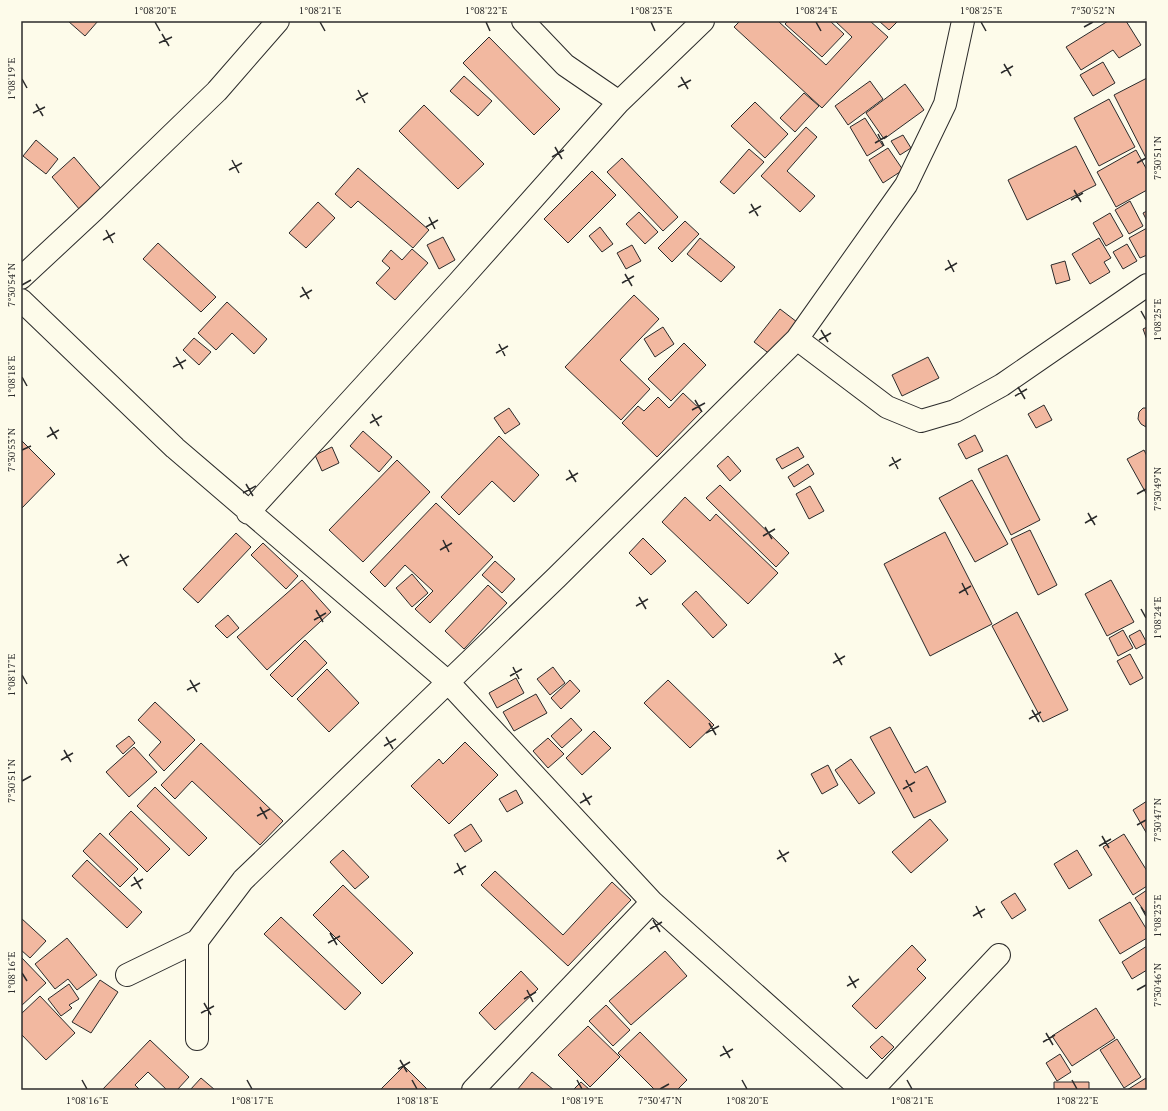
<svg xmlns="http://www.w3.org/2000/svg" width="1168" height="1111" font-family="'PT Serif',serif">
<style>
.building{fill:#f2b8a0;stroke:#2b2b2b}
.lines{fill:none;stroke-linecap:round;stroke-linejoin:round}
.minor-casing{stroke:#2b2b2b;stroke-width:24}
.minor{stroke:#fdfbea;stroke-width:22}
.ticks{fill:none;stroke:#2b2b2b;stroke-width:1.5}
.neatline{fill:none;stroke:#2b2b2b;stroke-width:1.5}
.ticks-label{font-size:10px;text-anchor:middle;fill:#2b2b2b}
</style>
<rect width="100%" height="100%" fill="#fdfbea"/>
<path class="building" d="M68,21H98L85,36Z
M740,21H778L826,65L852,37L835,21H870L888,37L822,108L734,27Z
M788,21H830L844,34L822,57L785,24Z
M879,21H898L889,30Z
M1108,21H1126L1141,45L1119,58L1113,50L1081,70L1066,47Z
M489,37L560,109L534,135L463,63Z
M1103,62L1115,83L1093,96L1080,75Z
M464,76L492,101L478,116L450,91Z
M1147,78V160L1114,95Z
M870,81L883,99L848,125L835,106Z
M905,84L924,110L884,139L866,113Z
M804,93L819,106L795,132L780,118Z
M1109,99L1135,147L1099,166L1074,118Z
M755,102L788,134L765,158L731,126Z
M424,105L484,164L458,189L399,131Z
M865,118L883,146L867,156L850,127Z
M806,127L817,137L787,171L815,196L800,212L761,176Z
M903,135L911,148L900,155L891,141Z
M36,140L58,159L46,174L23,156Z
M1076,146L1096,185L1027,220L1008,180Z
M888,148L903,170L883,183L869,160Z
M749,149L764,162L734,194L720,182Z
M1136,150L1147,170V190L1116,207L1097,172Z
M74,157L103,191L80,210L52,177Z
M622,158L678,217L663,231L607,172Z
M358,168L429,230L413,248L358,201L351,208L335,194Z
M592,171L616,195L568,243L544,219Z
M1130,201L1143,226L1129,234L1115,210Z
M318,202L335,218L306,248L289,233Z
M1147,211V221L1143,213Z
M639,212L658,232L645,244L626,224Z
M1110,213L1123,236L1106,246L1093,223Z
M685,221L699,234L672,262L658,248Z
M600,227L613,244L602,252L589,236Z
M1147,228V255L1140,258L1129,238Z
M443,237L455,260L439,269L427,245Z
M700,238L735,267L721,282L687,254Z
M1099,238L1111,258L1104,262L1110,272L1090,284L1072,254Z
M158,243L216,297L201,312L143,259Z
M1127,244L1137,261L1123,269L1113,252Z
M632,245L641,261L626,269L617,253Z
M412,249L428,263L395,300L376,283L390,268L382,261L391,250L402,260Z
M1065,261L1070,280L1056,284L1051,265Z
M634,295L659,319L620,360L650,389L621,420L565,367Z
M227,302L267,339L254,354L232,333L216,350L198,333Z
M780,309L797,322L771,355L754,342Z
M663,327L674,344L655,357L644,339Z
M1147,327V340L1143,329Z
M194,338L211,352L199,365L183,350Z
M684,343L706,365L671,401L648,379Z
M928,357L939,378L902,396L892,375Z
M683,393L702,411L657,457L622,423L638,406L644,411L658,397L669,408Z
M1044,405L1052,420L1036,428L1028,414Z
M509,408L520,424L505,434L494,418Z
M1143,408H1147L1146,427L1141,424L1138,419L1139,412Z
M363,431L392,457L379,472L350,446Z
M975,435L983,451L966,459L958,444Z
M499,436L539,475L514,502L492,481L459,515L441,497Z
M21,440L55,474L21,509Z
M332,447L339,463L322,471L315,455Z
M798,447L804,457L782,469L776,459Z
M1144,450L1147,456V495L1127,459Z
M1007,455L1040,520L1011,535L978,469Z
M728,456L741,471L730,481L717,466Z
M397,460L430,492L363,562L329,530Z
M808,464L814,474L794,487L788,477Z
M972,480L1008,544L975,562L939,498Z
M720,485L789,553L776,567L706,498Z
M810,486L824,511L809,519L796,494Z
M685,497L710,521L716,514L778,573L748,604L662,522Z
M436,503L493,557L430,623L415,609L433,591L405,565L385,587L370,572Z
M1030,530L1057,585L1038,595L1011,539Z
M945,532L992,624L930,656L884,564Z
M236,533L251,547L198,603L183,589Z
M643,538L666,561L651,575L629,553Z
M263,543L298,576L286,589L251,555Z
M495,561L515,579L502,593L482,575Z
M412,574L428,593L412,607L396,588Z
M302,580L331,612L267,670L237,637Z
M1111,580L1134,622L1107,636L1085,594Z
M488,585L507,603L464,649L445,631Z
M696,591L727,625L713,638L682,604Z
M1017,612L1068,710L1043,722L992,626Z
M228,615L239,628L227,638L215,626Z
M1123,630L1133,648L1118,656L1109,638Z
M1140,630L1147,643L1136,649L1129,636Z
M305,640L327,663L292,697L270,675Z
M1130,654L1143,678L1130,685L1117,661Z
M553,667L565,683L550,695L537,679Z
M327,669L359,703L329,732L297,699Z
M516,678L524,693L497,708L489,693Z
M570,680L580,691L561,709L551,698Z
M668,680L714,725L690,748L644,703Z
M536,694L547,713L514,731L503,712Z
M155,702L195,740L164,771L149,755L161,742L138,720Z
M571,718L582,730L562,748L551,736Z
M890,727L915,773L927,766L946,802L914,818L870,737Z
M594,731L611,748L582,775L566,758Z
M129,736L135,743L123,754L116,746Z
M548,738L564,754L548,768L533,751Z
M465,742L498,775L449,824L411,786L439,759L443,764Z
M201,743L283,821L260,845L192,781L175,799L161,785Z
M134,747L157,772L129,797L106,772Z
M851,759L875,793L859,804L835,770Z
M828,765L838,785L822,794L811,774Z
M155,787L207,838L189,856L137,806Z
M516,790L523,803L507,812L499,799Z
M1147,801V834L1133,810Z
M131,811L170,849L147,872L109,834Z
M930,819L948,840L911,873L892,852Z
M471,824L482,841L465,852L454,835Z
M100,833L138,869L120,887L83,851Z
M1124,834L1147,871V886L1133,895L1103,847Z
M343,850L369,877L355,889L330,862Z
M1077,850L1092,875L1069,889L1054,864Z
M87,860L142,912L127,928L72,876Z
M495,871L563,935L612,882L631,900L568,966L481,885Z
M343,885L413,953L382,984L313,915Z
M1147,890V915L1135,898Z
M1015,893L1026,910L1012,919L1001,902Z
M1130,902L1147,930V938L1120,954L1099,920Z
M281,917L361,993L345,1010L264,934Z
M21,918L46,941L30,958L21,950Z
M67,938L97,975L77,990L68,979L55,989L35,964Z
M912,945L926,960L917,969L926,978L876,1029L852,1006Z
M1147,946V970L1132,979L1122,962Z
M665,951L687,976L631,1025L609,1001Z
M21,957L46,983L21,1006Z
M521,971L538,989L495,1030L479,1013Z
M100,980L118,992L91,1033L72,1022Z
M69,984L79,999L69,1005L72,1008L61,1016L48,999Z
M40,996L75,1033L46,1060L21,1034V1014Z
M606,1005L630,1030L613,1046L589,1021Z
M1096,1008L1115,1038L1072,1066L1052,1036Z
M588,1026L620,1057L590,1087L558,1055Z
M640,1032L687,1080L677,1090H655L618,1053Z
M882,1036L894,1047L882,1059L870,1047Z
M1117,1039L1141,1077L1124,1088L1100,1050Z
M150,1040L189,1077L177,1090H167L148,1072L135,1085L140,1090H102Z
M1060,1054L1071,1072L1057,1081L1046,1063Z
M404,1066L428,1090H380Z
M532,1072L554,1090H517Z
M201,1078L215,1090H190Z
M1146,1078L1147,1090H1127Z
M581,1082L590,1090H573Z
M1054,1082H1089V1090H1054Z"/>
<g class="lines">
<defs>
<path id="minor" d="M523,21L565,65L619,102
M21,278L94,210L217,91L278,21
M21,300L175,448L447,681L652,902L862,1090
M797,339L887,407L921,421L955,411L1002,385L1147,285
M248,513L458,283L619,102L703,21
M127,975L197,941
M197,1039V941L243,880L557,577L797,339L906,185L945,104L963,21
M473,1090L652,902
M872,1090L999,955"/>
</defs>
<use href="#minor" class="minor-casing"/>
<use href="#minor" class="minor"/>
</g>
<path class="ticks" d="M155,22L160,31M320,22L325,31M486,22L490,31M651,22L655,31M816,22L821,31M981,22L986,31M1084,27L1093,22M162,34L169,46M159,43L172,37M1004,64L1011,76M1001,73L1013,66M681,77L688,89M22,79L27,88M678,87L691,80M358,90L365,103M356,100L368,93M36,104L43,116M33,113L45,107M878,134L884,146M875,143L887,136M555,147L562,159M552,157L564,150M232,160L239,173M1137,163L1146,158M229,170L242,163M1074,190L1081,202M1071,200L1083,193M751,204L758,216M749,213L761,206M429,217L435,229M426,227L438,220M106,230L113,243M103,240L115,233M948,260L954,272M945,270L957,263M625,274L632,286M622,283L634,276M22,285L31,280M302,287L309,299M300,297L312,290M1141,311L1146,320M821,330L828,342M819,340L831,333M499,344L505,356M496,353L508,346M176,357L183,369M173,367L186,360M22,377L27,386M1018,387L1025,399M1015,396L1027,389M695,400L702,412M692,410L705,403M372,414L379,426M370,423L382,416M50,427L57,439M47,437L59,430M22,450L31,446M892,457L898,469M889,466L901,459M569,470L576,482M566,480L578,473M246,484L253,496M243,493L256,486M1137,494L1146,489M1088,513L1095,525M1085,523L1097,516M765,527L772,539M763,536L775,529M443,540L449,552M440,550L452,543M120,554L127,566M117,563L129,556M962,583L968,595M959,593L971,586M639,597L646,609M636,606L648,599M1141,609L1146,618M316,610L323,622M314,620L326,613M835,653L842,665M833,663L845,656M513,667L519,679M22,675L27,684M510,676L522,669M190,680L197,692M187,690L200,683M1032,710L1039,722M1029,719L1041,712M709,723L716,735M706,733L719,726M386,737L393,749M384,746L396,739M64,750L71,762M61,760L73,753M906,780L912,792M22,781L31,776M903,789L915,782M583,793L590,805M580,803L592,796M260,807L267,819M257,816L270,809M1137,825L1146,820M1102,836L1109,848M1099,846L1111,839M779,850L786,862M777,859L789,852M457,863L463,875M454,873L466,866M134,877L141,889M131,886L143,879M976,906L982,918M1141,907L1146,916M973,916L985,909M653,920L660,932M650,929L662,922M330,933L337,945M328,943L340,936M22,973L27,981M849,976L856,988M847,986L859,979M527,990L533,1002M1137,990L1146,985M524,999L536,992M204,1003L211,1015M201,1013L214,1006M1046,1033L1053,1045M1043,1042L1055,1035M723,1046L730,1058M720,1056L733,1049M400,1060L407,1072M398,1069L410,1062M82,1080L87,1089M247,1080L252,1089M412,1080L417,1089M577,1080L582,1089M742,1080L747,1089M907,1080L912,1089M1072,1080L1077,1089M660,1089L669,1084"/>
<rect width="1168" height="1111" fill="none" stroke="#fdfbea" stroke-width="44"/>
<rect x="22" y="22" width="1124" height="1067" class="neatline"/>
<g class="ticks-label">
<text x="155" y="14">1°08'20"E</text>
<text x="320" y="14">1°08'21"E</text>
<text x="486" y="14">1°08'22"E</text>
<text x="651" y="14">1°08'23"E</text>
<text x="816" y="14">1°08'24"E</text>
<text x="981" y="14">1°08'25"E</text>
<text x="1093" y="14">7°30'52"N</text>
<text transform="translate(11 79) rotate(-90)" y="4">1°08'19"E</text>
<text transform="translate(1157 158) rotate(-90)" y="4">7°30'51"N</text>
<text transform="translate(11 285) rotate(-90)" y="4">7°30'54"N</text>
<text transform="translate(1157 320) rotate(-90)" y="4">1°08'25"E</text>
<text transform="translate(11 377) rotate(-90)" y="4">1°08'18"E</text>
<text transform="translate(11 450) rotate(-90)" y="4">7°30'53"N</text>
<text transform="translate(1157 489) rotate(-90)" y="4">7°30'49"N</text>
<text transform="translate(1157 618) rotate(-90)" y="4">1°08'24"E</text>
<text transform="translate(11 675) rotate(-90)" y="4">1°08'17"E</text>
<text transform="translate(11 781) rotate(-90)" y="4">7°30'51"N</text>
<text transform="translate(1157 820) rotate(-90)" y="4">7°30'47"N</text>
<text transform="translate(1157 916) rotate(-90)" y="4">1°08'23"E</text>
<text transform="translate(11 973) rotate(-90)" y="4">1°08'16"E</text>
<text transform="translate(1157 985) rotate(-90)" y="4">7°30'46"N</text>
<text x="87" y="1104">1°08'16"E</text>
<text x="252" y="1104">1°08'17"E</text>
<text x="417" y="1104">1°08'18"E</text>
<text x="582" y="1104">1°08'19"E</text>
<text x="660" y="1104">7°30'47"N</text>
<text x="747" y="1104">1°08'20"E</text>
<text x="912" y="1104">1°08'21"E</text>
<text x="1077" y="1104">1°08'22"E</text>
</g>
</svg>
